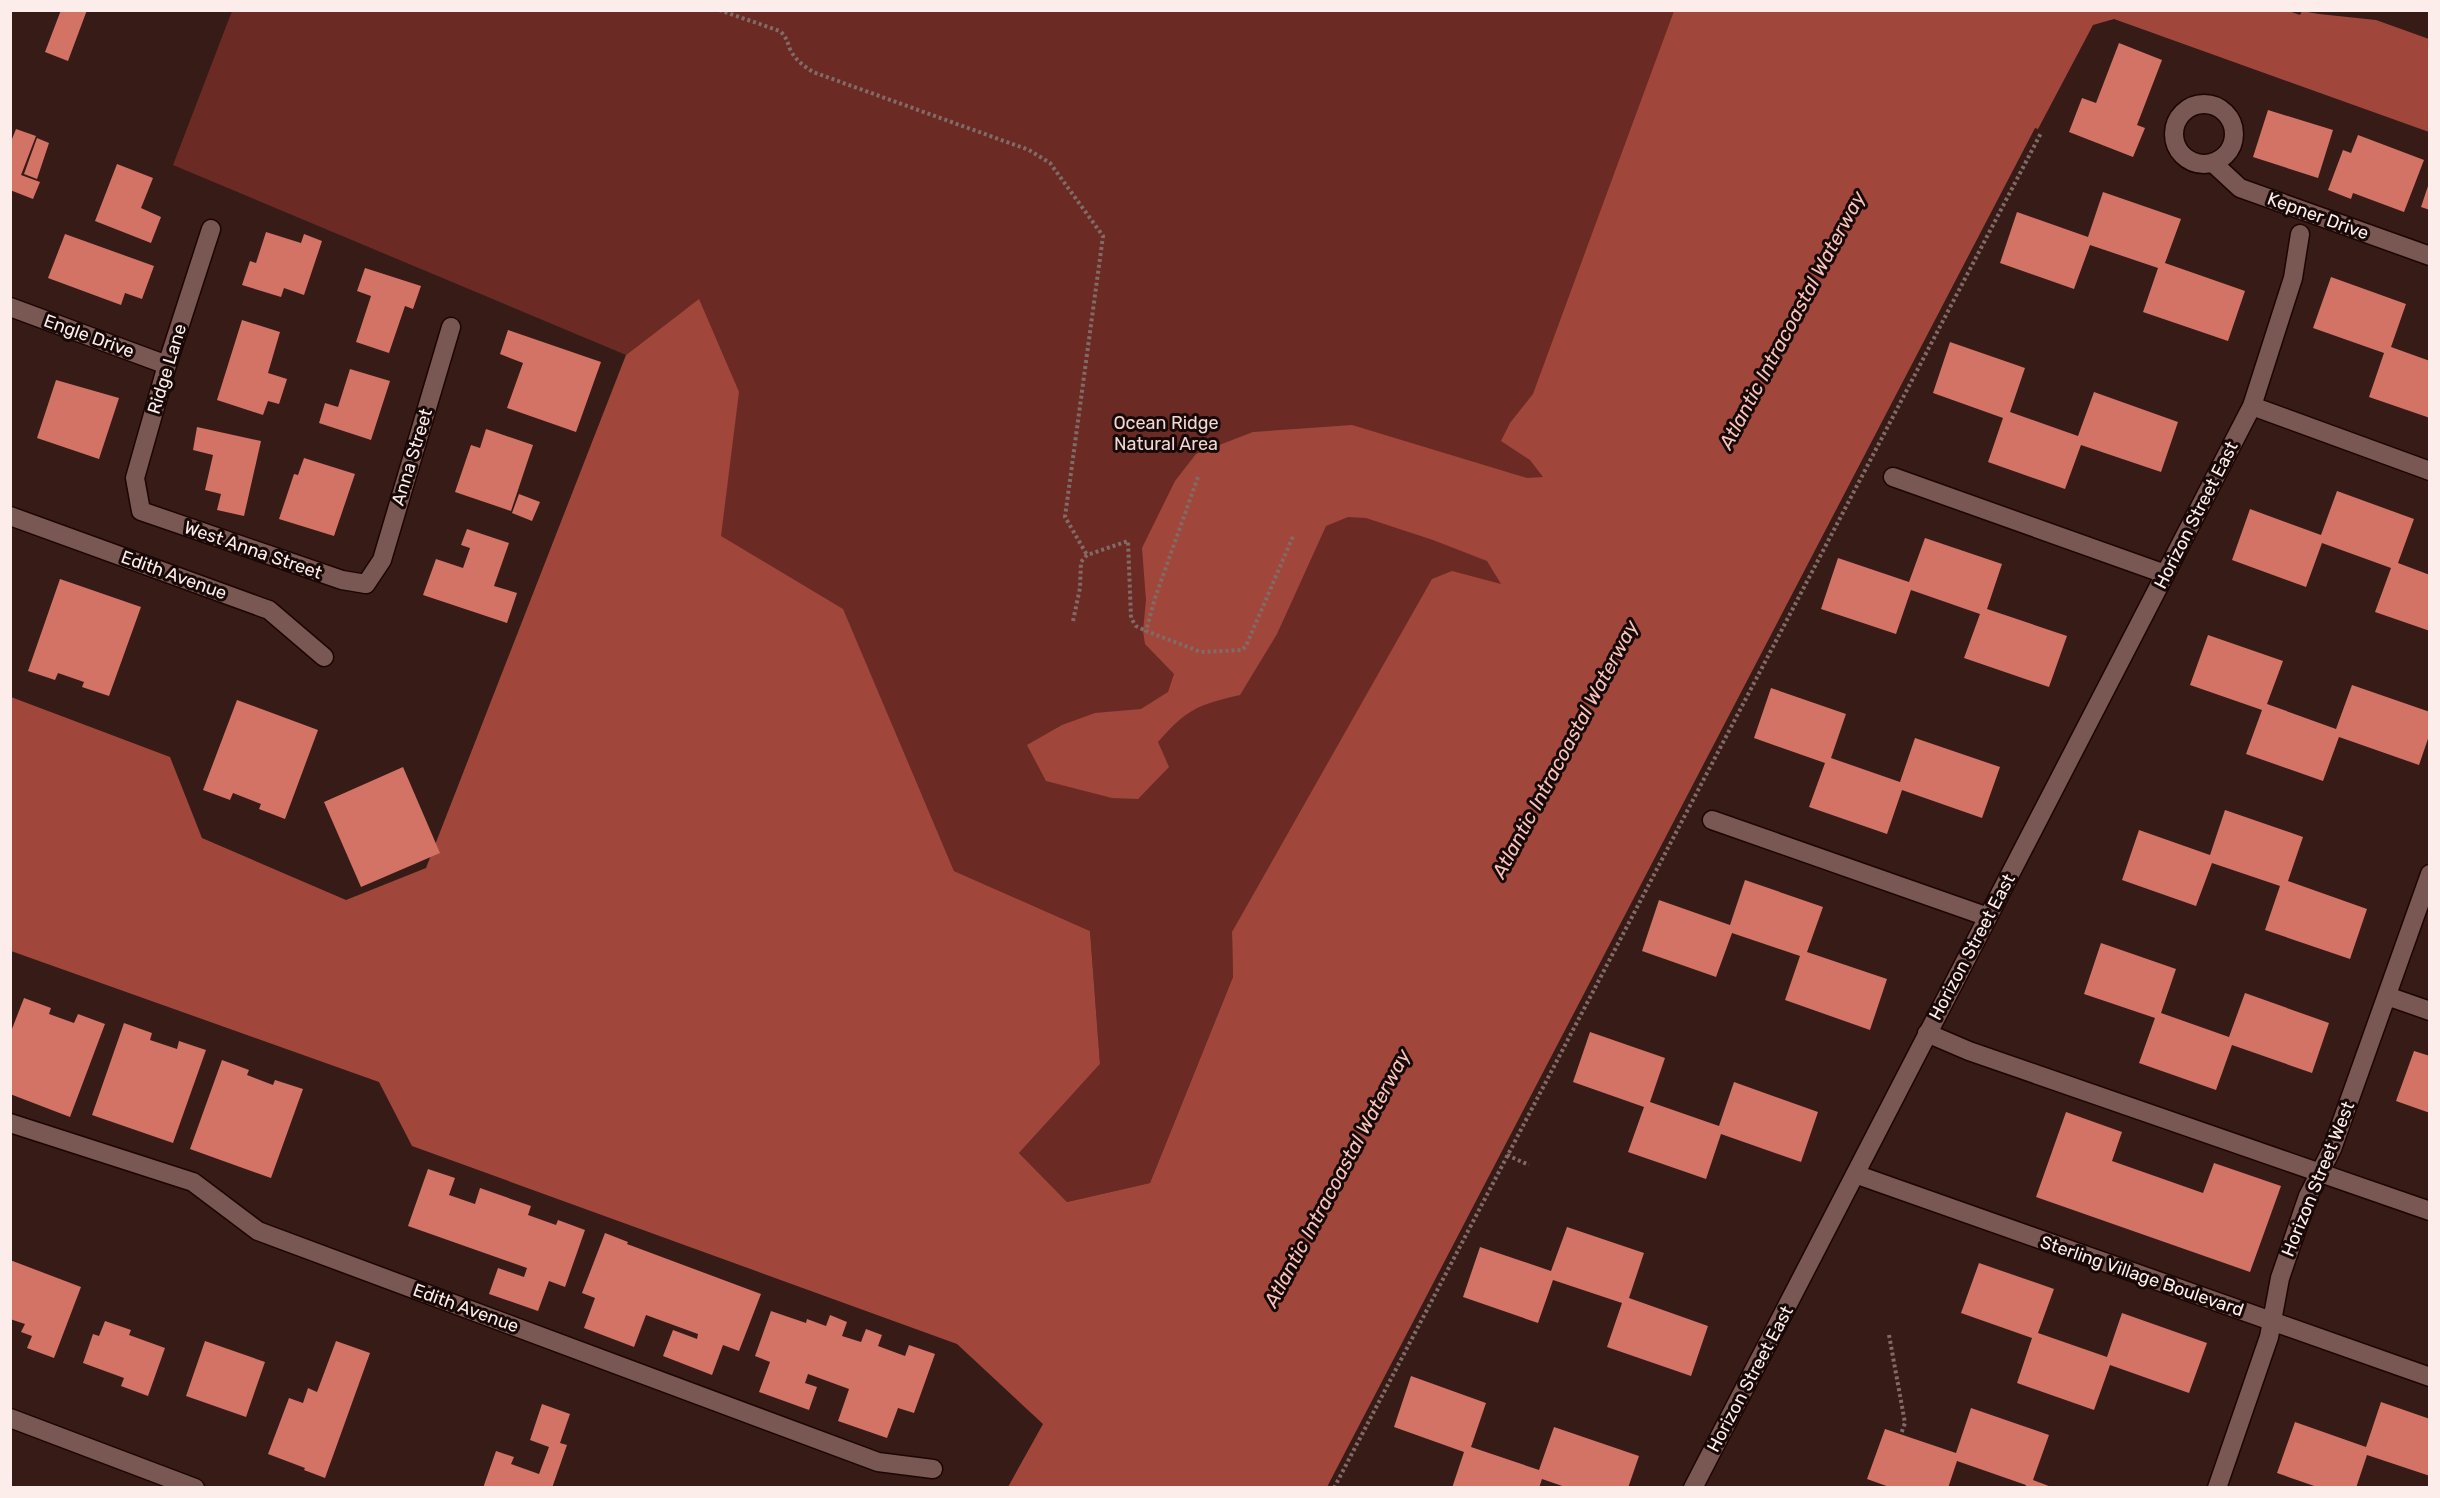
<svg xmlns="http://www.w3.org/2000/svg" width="2440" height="1498" font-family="Rubik,sans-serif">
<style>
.green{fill:#6b2b24}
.water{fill:#a1463b}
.building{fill:#d37366}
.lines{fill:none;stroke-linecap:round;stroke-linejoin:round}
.minor-casing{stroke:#1d0503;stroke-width:21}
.path{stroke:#826a66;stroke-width:4;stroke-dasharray:3 3;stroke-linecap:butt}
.minor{stroke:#795752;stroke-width:18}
.labels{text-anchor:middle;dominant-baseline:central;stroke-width:6;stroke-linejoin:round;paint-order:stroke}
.street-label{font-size:18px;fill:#fdedea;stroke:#160908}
.park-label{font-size:18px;fill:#f1d6d2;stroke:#160908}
.water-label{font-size:20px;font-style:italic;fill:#f7c3bb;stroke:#160908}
</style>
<rect width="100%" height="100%" fill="#371b17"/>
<path class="green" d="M232,11H1837L1385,961L1232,932L1233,977L1150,1183L1067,1202L1019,1153L1100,1064L1090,931L954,871L922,796L559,667L686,309L626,355L173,165Z"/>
<path class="water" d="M2286,10L2300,15L2302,11L2319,14L2376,20L2429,39V132L2114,19L2093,25L2038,129L2035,128L1327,1487H1008L1043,1424L957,1344L412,1146L379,1082L11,951V697L170,757L202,838L346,900L426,868L626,355L699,299L739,392L721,536L843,609L954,871L1090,931L1100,1064L1019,1153L1067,1202L1150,1183L1233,977L1232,932L1432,579L1452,571L1501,584L1487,561L1433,540L1366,518L1348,517L1326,526L1277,634L1240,695C1197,705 1187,709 1158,742L1169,767L1138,799L1112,798L1046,781L1027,745L1062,725L1095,713L1141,709L1168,692L1174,674L1145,644L1143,631L1146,600L1142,548L1175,481L1196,454L1253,432L1352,425L1527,478L1543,477L1530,460L1501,441L1510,423L1533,394L1674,11Z"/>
<path class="building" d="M61,10H87L68,61L45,52Z
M2119,43L2162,60L2137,125L2145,128L2133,157L2069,132L2082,98L2096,103Z
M2268,110L2333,130L2318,178L2253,157Z
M16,129L36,136L21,175L40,182L33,199L10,190V144Z
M2358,135L2424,160L2404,212L2353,193L2351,199L2328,190L2343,150L2351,153Z
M37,138L49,143L37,179L24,174Z
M117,164L153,178L141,208L161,217L151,243L95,221Z
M2429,183H2430V210L2421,207Z
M2103,192L2181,219L2165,263L2245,291L2228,341L2143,312L2158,268L2090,245L2074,289L2000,263L2017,212L2088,237Z
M266,232L301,243L304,234L322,241L304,295L284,288L281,297L242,285L250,261L256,263Z
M65,234L154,266L142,299L125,293L121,305L48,278Z
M365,268L421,286L413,309L405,306L389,353L356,342L371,296L357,291Z
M2331,277L2406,304L2391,347L2430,361V418L2369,397L2384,353L2313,328Z
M242,320L280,332L268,373L287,379L279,404L268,401L263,415L217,400Z
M508,330L601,362L576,432L507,408L523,363L500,354Z
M1950,342L2025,368L2010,412L2078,436L2094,392L2178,422L2161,472L2081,445L2065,489L1988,462L2003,418L1933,393Z
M350,369L390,381L371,440L319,423L325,403L338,407Z
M56,380L119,398L99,459L37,438Z
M197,427L261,441L244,516L217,510L221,494L205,490L213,455L193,450Z
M486,429L533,445L511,511L455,492L471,445L480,448Z
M304,458L355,474L334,536L279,519L294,474L298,475Z
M2337,491L2414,519L2398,563L2430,575V631L2375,612L2391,568L2322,543L2306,587L2232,560L2250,509L2321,535Z
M519,494L540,502L532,521L512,513Z
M467,529L509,543L494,586L517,593L507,623L423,595L436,559L463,568L470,548L461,545Z
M1925,538L2002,564L1987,609L2067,636L2049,687L1964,658L1980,614L1911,590L1896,634L1821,609L1838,558L1909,582Z
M60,579L141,607L109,696L82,687L84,682L58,673L55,680L28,671Z
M2208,635L2283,661L2267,704L2336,729L2352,685L2430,712V733L2419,765L2339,737L2323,781L2246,754L2262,710L2190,685Z
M1771,688L1846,714L1831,758L1900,782L1915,738L2000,767L1982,818L1902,790L1887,834L1809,807L1825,763L1754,738Z
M237,700L318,730L285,819L259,809L261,804L233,793L230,800L203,790Z
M403,767L440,853L361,887L324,802Z
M2225,810L2303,837L2288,881L2367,909L2350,959L2265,930L2280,886L2212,863L2196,906L2122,880L2139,830L2210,855Z
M1745,880L1823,907L1807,952L1887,979L1870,1030L1785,1000L1800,956L1732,933L1716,977L1642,951L1659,900L1730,925Z
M2101,943L2176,969L2161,1013L2229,1037L2245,993L2329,1023L2312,1073L2232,1045L2216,1090L2139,1063L2155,1018L2084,994Z
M24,998L51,1008L49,1014L74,1023L78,1014L105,1024L70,1117L10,1094V1034Z
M124,1023L152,1033L150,1040L177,1049L179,1041L206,1050L173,1143L92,1115Z
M1590,1032L1665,1058L1650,1102L1719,1126L1734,1082L1818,1112L1801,1162L1721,1134L1706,1179L1628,1152L1644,1107L1573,1082Z
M2414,1051L2430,1056V1113L2396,1101Z
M222,1060L249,1070L247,1075L273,1085L275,1080L303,1089L271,1178L190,1149Z
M2066,1112L2122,1132L2112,1161L2203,1193L2214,1163L2281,1186L2250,1272L2036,1197Z
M428,1169L455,1178L449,1195L475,1204L480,1188L531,1206L528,1215L556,1225L558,1220L585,1230L565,1287L549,1281L538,1311L489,1294L498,1268L524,1277L527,1268L408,1226Z
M1567,1227L1644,1253L1629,1298L1708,1326L1691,1376L1607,1347L1622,1303L1553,1280L1538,1323L1463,1297L1480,1247L1551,1271Z
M605,1233L628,1242L627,1244L761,1294L739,1351L723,1345L712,1375L663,1356L673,1330L697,1339L698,1334L646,1315L634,1347L584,1328L595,1298L582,1293Z
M10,1260L81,1287L54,1358L27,1348L32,1336L21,1332L25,1324L10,1319Z
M1979,1263L2054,1289L2038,1333L2107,1357L2122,1313L2207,1343L2189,1393L2110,1365L2094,1410L2017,1383L2032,1338L1961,1313Z
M771,1311L806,1323L807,1319L826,1326L830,1315L847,1322L842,1336L861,1342L866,1329L882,1335L878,1346L905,1356L909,1345L935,1354L914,1413L898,1408L887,1438L838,1421L849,1389L808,1374L805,1383L817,1387L809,1410L759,1392L770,1362L755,1356Z
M105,1321L131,1330L129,1335L165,1348L148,1396L121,1386L124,1378L83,1363L93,1334L99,1336Z
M205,1341L265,1362L246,1417L186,1396Z
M336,1341L370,1353L325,1478L304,1470L305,1468L268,1454L289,1398L303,1403L308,1388L317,1392Z
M1411,1376L1486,1403L1471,1447L1539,1470L1554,1427L1639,1456L1628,1488H1568L1542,1479L1539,1488H1452L1464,1452L1394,1427Z
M2381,1402L2430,1419V1476L2367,1455L2356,1488H2320L2277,1473L2295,1422L2366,1447Z
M542,1404L570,1414L560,1443L567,1445L552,1488H483L496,1451L514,1457L511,1464L539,1474L549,1447L530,1440Z
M1971,1408L2049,1435L2033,1480L2054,1488H2025L2026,1485L1957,1461L1948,1488H1892L1867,1479L1885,1429L1956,1453Z"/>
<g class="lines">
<defs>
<path id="minor" d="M2174 134a30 30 0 1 1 60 0a30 30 0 1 1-60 0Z
M2213,163L2240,188L2430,256
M211,229L167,365L135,478L141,511L342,580L366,584L382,560L451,327
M10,307L167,365
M2252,406L2430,471
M1893,477L2165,574
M10,516L269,610L324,657
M1712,820L1988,917
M2387,996L2430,1011
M1927,1033L1969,1051L2430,1211
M10,1123L193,1182L258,1231L878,1462L933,1469
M1855,1174L2430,1377
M10,1418L195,1488
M1693,1488L2252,406L2293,278L2300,234
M2217,1488L2269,1337L2280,1278L2308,1196L2332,1149L2430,874"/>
</defs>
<use href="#minor" class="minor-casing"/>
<path class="path" d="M719,10L780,31C787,38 787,41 790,49C795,60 804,66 813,72L1029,150L1050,163L1103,236L1065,517L1087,555
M1198,477L1155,598L1146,631L1201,652L1242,650L1246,646L1294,534
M1073,621L1080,588L1081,562L1087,555L1128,541L1131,618L1136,626L1146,631
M1507,1155L1529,1165
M1889,1335L1905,1423L1901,1434
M1334,1488L2041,133"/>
<use href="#minor" class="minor"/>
</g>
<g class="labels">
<g class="street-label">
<text transform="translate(2318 216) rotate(20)">Kepner Drive</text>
<text transform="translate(89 336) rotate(20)">Engle Drive</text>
<text transform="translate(167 369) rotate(-73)">Ridge Lane</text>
<text transform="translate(412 457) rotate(-73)">Anna Street</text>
<text transform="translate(2196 515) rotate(-63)">Horizon Street East</text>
<text transform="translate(253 550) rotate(19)">West Anna Street</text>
<text transform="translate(174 575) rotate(20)">Edith Avenue</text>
<text transform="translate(1972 947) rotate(-62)">Horizon Street East</text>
<text transform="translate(2318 1179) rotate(-68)">Horizon Street West</text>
<text transform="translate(2142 1276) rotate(19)">Sterling Village Boulevard</text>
<text transform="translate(466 1308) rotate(20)">Edith Avenue</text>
<text transform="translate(1750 1379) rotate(-62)">Horizon Street East</text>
</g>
<g class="park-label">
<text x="1166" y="423">Ocean Ridge<tspan x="1166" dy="21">Natural Area</tspan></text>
</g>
<g class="water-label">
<text transform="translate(1792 320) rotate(-62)">Atlantic Intracoastal Waterway</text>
<text transform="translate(1565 749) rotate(-62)">Atlantic Intracoastal Waterway</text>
<text transform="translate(1337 1178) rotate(-62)">Atlantic Intracoastal Waterway</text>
</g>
</g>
<rect width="2440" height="1498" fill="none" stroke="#fdedea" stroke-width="24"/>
</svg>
